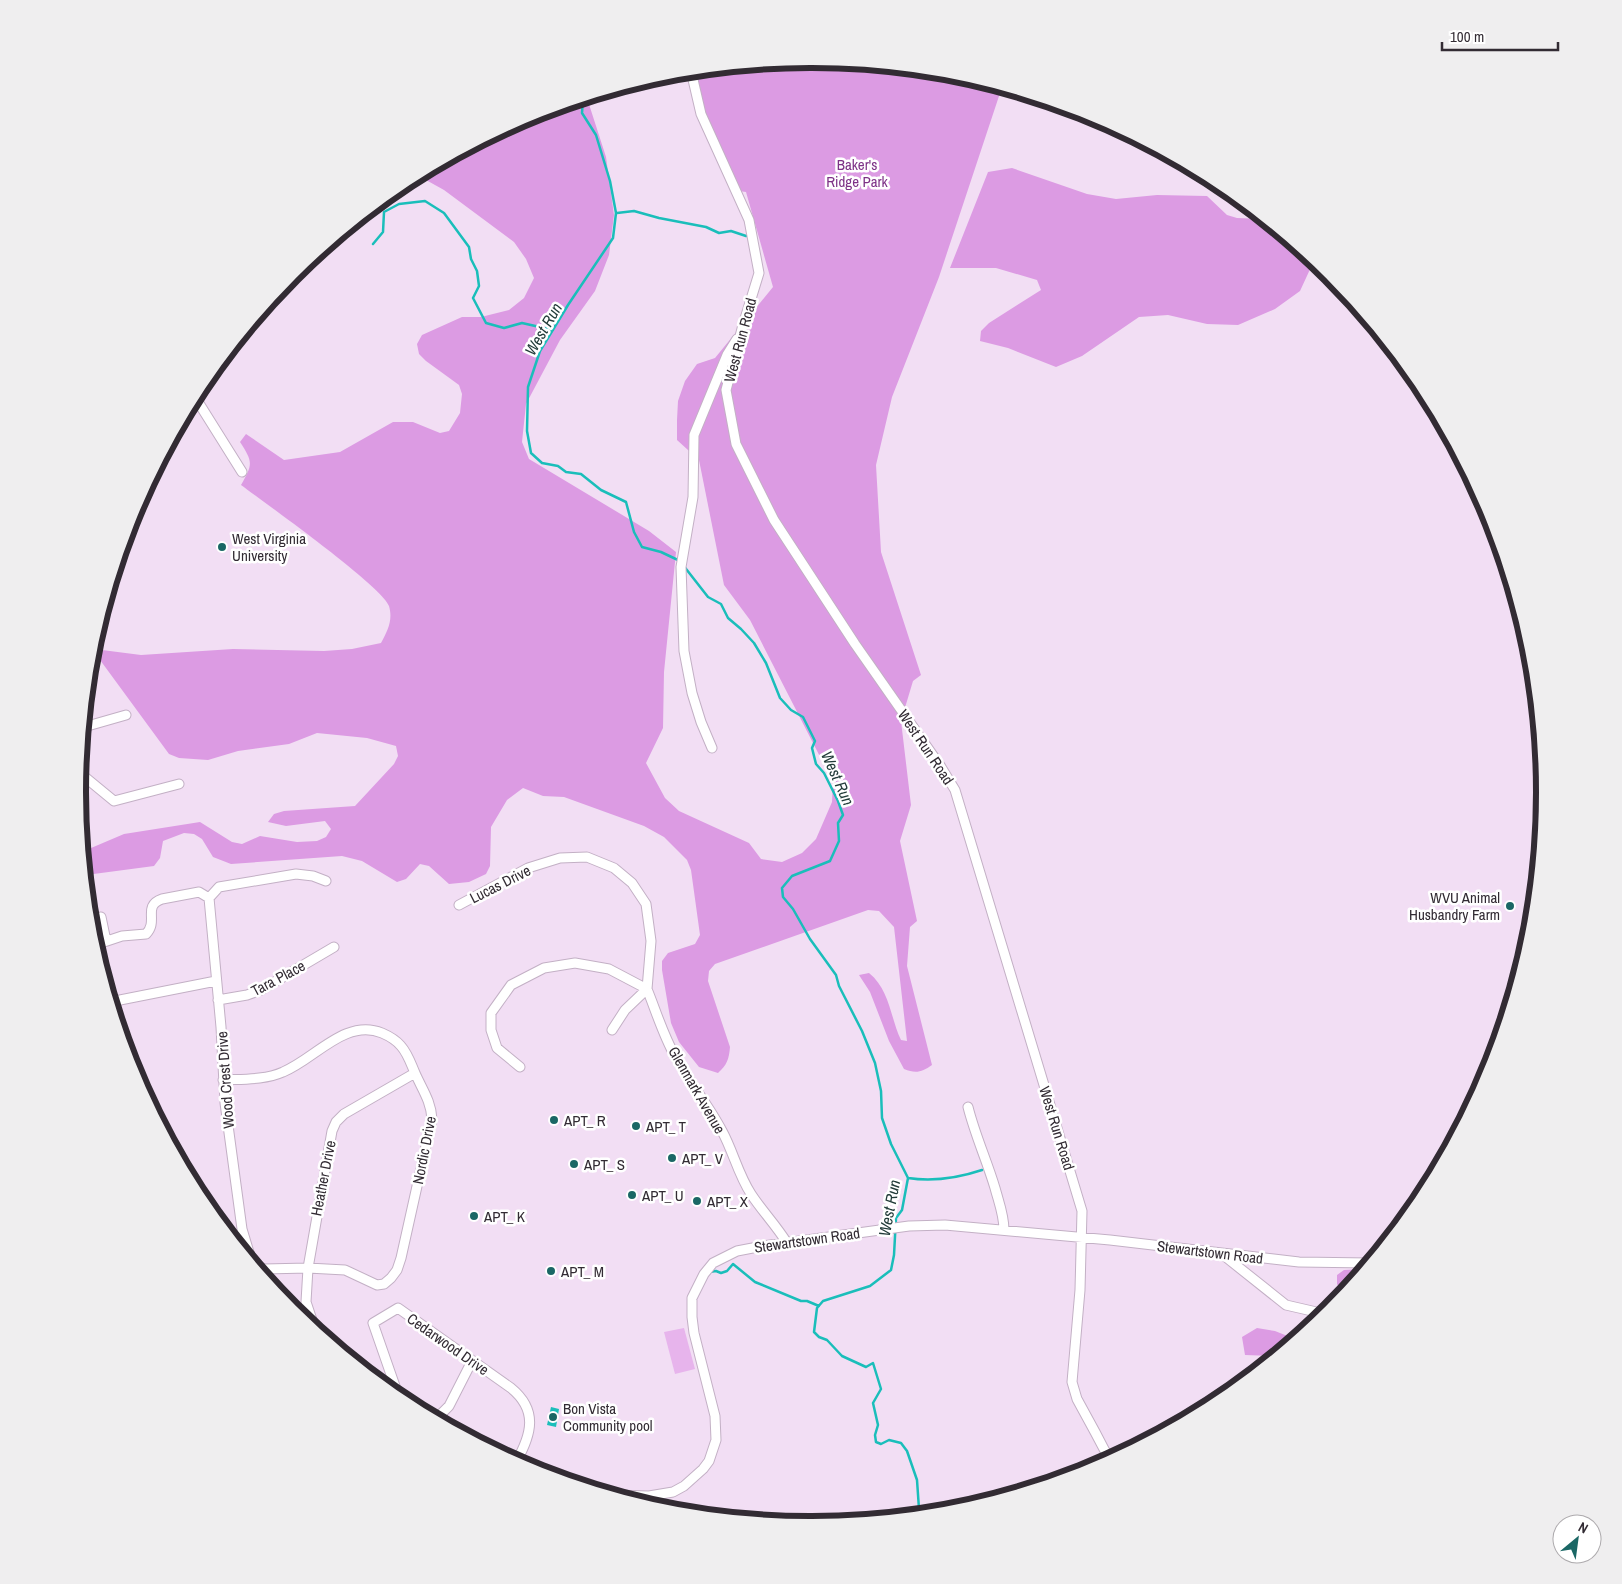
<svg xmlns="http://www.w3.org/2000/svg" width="1622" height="1584" font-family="'Archivo Narrow',sans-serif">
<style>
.green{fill:#e7b4ec}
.forest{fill:#dc9be3}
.water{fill:#1abeba}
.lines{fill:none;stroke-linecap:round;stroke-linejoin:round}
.stream{stroke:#1abeba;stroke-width:2.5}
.minor-casing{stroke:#c3b0c5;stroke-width:11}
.minor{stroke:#fff;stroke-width:9}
.poi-dot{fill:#1a6765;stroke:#fff;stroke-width:2}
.labels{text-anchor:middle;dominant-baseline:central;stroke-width:5;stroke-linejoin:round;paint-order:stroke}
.park-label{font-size:15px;fill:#7d3286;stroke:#fff}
.street-label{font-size:15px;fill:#322b33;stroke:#fff}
.poi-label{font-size:15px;fill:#322b33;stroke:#fff;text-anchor:start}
.water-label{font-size:16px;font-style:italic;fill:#233c3a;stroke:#fff}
.rim{fill:none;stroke:#322b33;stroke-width:6}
</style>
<rect width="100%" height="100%" fill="#f2def4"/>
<path class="green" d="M684,1328L695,1369L675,1374L664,1332Z"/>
<path class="forest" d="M811,59L954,73L1002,87L939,277L892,397L876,465L881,552L921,675L913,681L901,721L911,805L900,841L917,921L910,927L907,966L932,1065C922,1072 916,1074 904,1069L889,1041L870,992L859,975L869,973C890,990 890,1017 901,1040L907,1041L894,927L879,911L868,910L715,964L709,971L708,981L730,1047C729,1059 727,1065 718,1073L699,1067L679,1042L671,1023L662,970V961L668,953L695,944L700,935L691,870L687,860L664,837L644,826L564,797L543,796L523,788L507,800L491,827L490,866L486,874L469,882L449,884L429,866L420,864L406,879L397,882L362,861L342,856L231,864L213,857L202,839L194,834L184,833L163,841L160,858L154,866L86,875L84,851L124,834L200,822L232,842L242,844L260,836L297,842L317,841L326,837L331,829L325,821L286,826L268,822L274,814L284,811L355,806L394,764L398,756L396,746L367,738L317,733L289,744L238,751L208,760L179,758L169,754L92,649L95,639L102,650L141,655L233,649L324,651L352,649L381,643C388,630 393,620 389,606C382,586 265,503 241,485C253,464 253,462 240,442L246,434L284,460L340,452L393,422H413L440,433L449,431L460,413L462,394L459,385L426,361L419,354L417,344L422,335L462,317H481L509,310L524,298L534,278L526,259L514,242L444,190L417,175L531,114L587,98L606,157L614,215L609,255L595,291L560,340L526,404L522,442L529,459L649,531L676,552L664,672L663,728L646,763L665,798L679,811L749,843L761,859L782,862L802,853L816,839L832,802L833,782L750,620L724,585L699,460L677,440V420L678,401L685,381L697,364L715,358L773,287L746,192L739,191L699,100L694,70Z
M1012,168L1087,194L1116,199L1157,195L1207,196L1227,215L1237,218L1263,219L1312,259V265L1300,291L1275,309L1238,325L1207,324L1168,315L1139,317L1082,356L1056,367L1008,348L980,341L981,331L989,323L1041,290L1037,280L996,268H950L988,172Z
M1364,1269L1343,1293L1337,1284V1275L1344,1270Z
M1257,1328L1275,1331L1295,1339L1274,1356L1245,1355L1242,1337Z"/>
<path class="water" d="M551,1407L559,1409L556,1427L547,1425Z"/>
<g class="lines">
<path class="stream" d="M583,99L582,113L596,135L610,181L616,213L613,238L568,305L540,351L528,387L527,431L531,453L542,463L558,466L566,472L581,474L601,490L626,502L634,532L642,547L661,552L680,561
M617,213L634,211L659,218L706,227L719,233L731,231L746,236
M373,244L383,232L384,212L399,204L425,201L444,213L469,247L471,259L477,271L479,286L473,298L486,323L504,328L522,323L553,330
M683,565L708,597L721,604L728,618L741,629L754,643L766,663L780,698L791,710L803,717L815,741L812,748L816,764L824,773L838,801L843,815L838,823L839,841L830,861L792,876L782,888L783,897L793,909L810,939L836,975L839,986L862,1031L875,1063L881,1091L882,1118L891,1144L908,1178L902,1210L896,1218L894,1255L891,1270L870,1286L823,1301L817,1308L814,1332L819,1337L827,1340L842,1356L866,1367L873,1363L881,1389L873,1403L878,1425L875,1435L876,1442L881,1444L889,1440L901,1443L907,1451L917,1480L919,1509L917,1515
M908,1178C934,1182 958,1178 982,1170
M709,1272L716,1271L721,1273L727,1271L733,1264L755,1282L801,1301H807L819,1306"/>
<defs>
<path id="minor" d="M691,71L701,114L749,220L759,273L743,325L726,390L736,444L774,520L855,644L941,767L955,790L1082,1211L1080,1290L1072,1382L1077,1399L1095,1432L1105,1451L1111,1459
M195,397L242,472
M84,727L126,715
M712,748L701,722L692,693L684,651L681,567L693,497L694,435L727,355L737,339
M80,773L114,801L179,784
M209,898L221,1027L225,1103L242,1229L251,1259
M459,905L528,868L560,858L587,857L614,868L632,883L646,904L651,941L647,989L625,1010L612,1030
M101,917L106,941
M95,945L122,936L146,934C159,921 142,906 162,899L199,892L209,898L219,887L296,874L313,876L326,881
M218,1000L247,995L261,990L334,947
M113,1005L120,1000L216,981
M520,1067L497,1048L491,1030V1013L511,985L544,968L575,963L609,969L647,989C656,1011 663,1035 675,1056C689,1082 708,1104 722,1131C733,1151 738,1174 751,1194C762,1211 776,1225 787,1243
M223,1080C243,1079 265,1080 283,1072C315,1059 345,1018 382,1033C389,1036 396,1040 401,1046C408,1054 411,1064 415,1073C422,1089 431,1101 432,1119L401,1258L397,1270L391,1278L384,1284L377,1285L345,1270L308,1268L264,1269L255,1264
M968,1107C975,1135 987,1161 995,1188C999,1203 1004,1215 1004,1230
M1222,1254L1286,1305L1325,1314
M315,1329L306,1302L308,1268L332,1131L336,1122L344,1114L415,1073
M396,1389L373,1323L398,1308L511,1388C538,1410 532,1434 516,1462
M436,1419L449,1406L472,1361
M613,1495L649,1496L673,1492L684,1486L703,1469L709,1461L716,1440L715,1416L694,1333L692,1317V1298L704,1274L713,1263L737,1251L763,1246L909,1226L945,1225L1110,1240L1299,1262L1369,1263"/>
</defs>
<use href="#minor" class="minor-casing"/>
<use href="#minor" class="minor"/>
</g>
<g class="poi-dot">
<circle cx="222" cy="547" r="5"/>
<circle cx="1510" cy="906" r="5"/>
<circle cx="554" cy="1120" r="5"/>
<circle cx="636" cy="1126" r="5"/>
<circle cx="672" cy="1158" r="5"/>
<circle cx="574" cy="1164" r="5"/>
<circle cx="632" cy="1195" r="5"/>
<circle cx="697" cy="1201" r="5"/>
<circle cx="474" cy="1216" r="5"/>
<circle cx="551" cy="1271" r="5"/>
<circle cx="553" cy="1417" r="5"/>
</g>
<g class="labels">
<g class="park-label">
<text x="857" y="164">Baker's<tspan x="857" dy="17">Ridge Park</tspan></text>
</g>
<g class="street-label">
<text transform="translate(740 340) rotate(-75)">West Run Road</text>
<text transform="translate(926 747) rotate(56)">West Run Road</text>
<text transform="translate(500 884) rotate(-27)">Lucas Drive</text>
<text transform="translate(278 978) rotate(-28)">Tara Place</text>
<text transform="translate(225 1080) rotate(-94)">Wood Crest Drive</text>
<text transform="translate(697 1090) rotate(60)">Glenmark Avenue</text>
<text transform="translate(1057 1128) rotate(73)">West Run Road</text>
<text transform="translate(424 1150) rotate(-79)">Nordic Drive</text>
<text transform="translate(323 1178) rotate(-79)">Heather Drive</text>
<text transform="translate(807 1240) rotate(-8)">Stewartstown Road</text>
<text transform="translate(1210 1252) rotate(7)">Stewartstown Road</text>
<text transform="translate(448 1344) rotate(35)">Cedarwood Drive</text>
</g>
<g class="poi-label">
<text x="232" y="538">West Virginia<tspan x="232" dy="17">University</tspan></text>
<text x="1500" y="897" text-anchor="end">WVU Animal<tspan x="1500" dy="17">Husbandry Farm</tspan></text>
<text x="564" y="1120">APT_ R</text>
<text x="646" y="1126">APT_ T</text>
<text x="682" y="1158">APT_ V</text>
<text x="584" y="1164">APT_ S</text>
<text x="642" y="1195">APT_ U</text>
<text x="707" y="1201">APT_ X</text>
<text x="484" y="1216">APT_ K</text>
<text x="561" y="1271">APT_ M</text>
<text x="563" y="1408">Bon Vista<tspan x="563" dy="17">Community pool</tspan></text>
</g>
<g class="water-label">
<text transform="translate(543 329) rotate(-60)">West Run</text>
<text transform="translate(838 778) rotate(66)">West Run</text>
<text transform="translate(889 1208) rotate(-79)">West Run</text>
</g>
</g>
<path d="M0 0H1622V1584H0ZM810 68H812A724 724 0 0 1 1536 792V792A724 724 0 0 1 812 1516H810A724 724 0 0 1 86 792V792A724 724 0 0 1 810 68Z" fill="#efeeef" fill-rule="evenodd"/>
<path class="rim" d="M810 68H812A724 724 0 0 1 1536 792V792A724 724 0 0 1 812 1516H810A724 724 0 0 1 86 792V792A724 724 0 0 1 810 68Z"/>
<g transform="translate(1577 1539) rotate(29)"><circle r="24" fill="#ffffff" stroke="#adaaad"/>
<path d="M0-4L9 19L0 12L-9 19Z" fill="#1a6765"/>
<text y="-8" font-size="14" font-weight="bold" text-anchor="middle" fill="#322b33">N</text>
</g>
<path d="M1442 42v8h116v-8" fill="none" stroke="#322b33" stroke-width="2.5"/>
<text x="1450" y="42" font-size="15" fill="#322b33" stroke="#ffffff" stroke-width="4" paint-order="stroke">100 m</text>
</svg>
